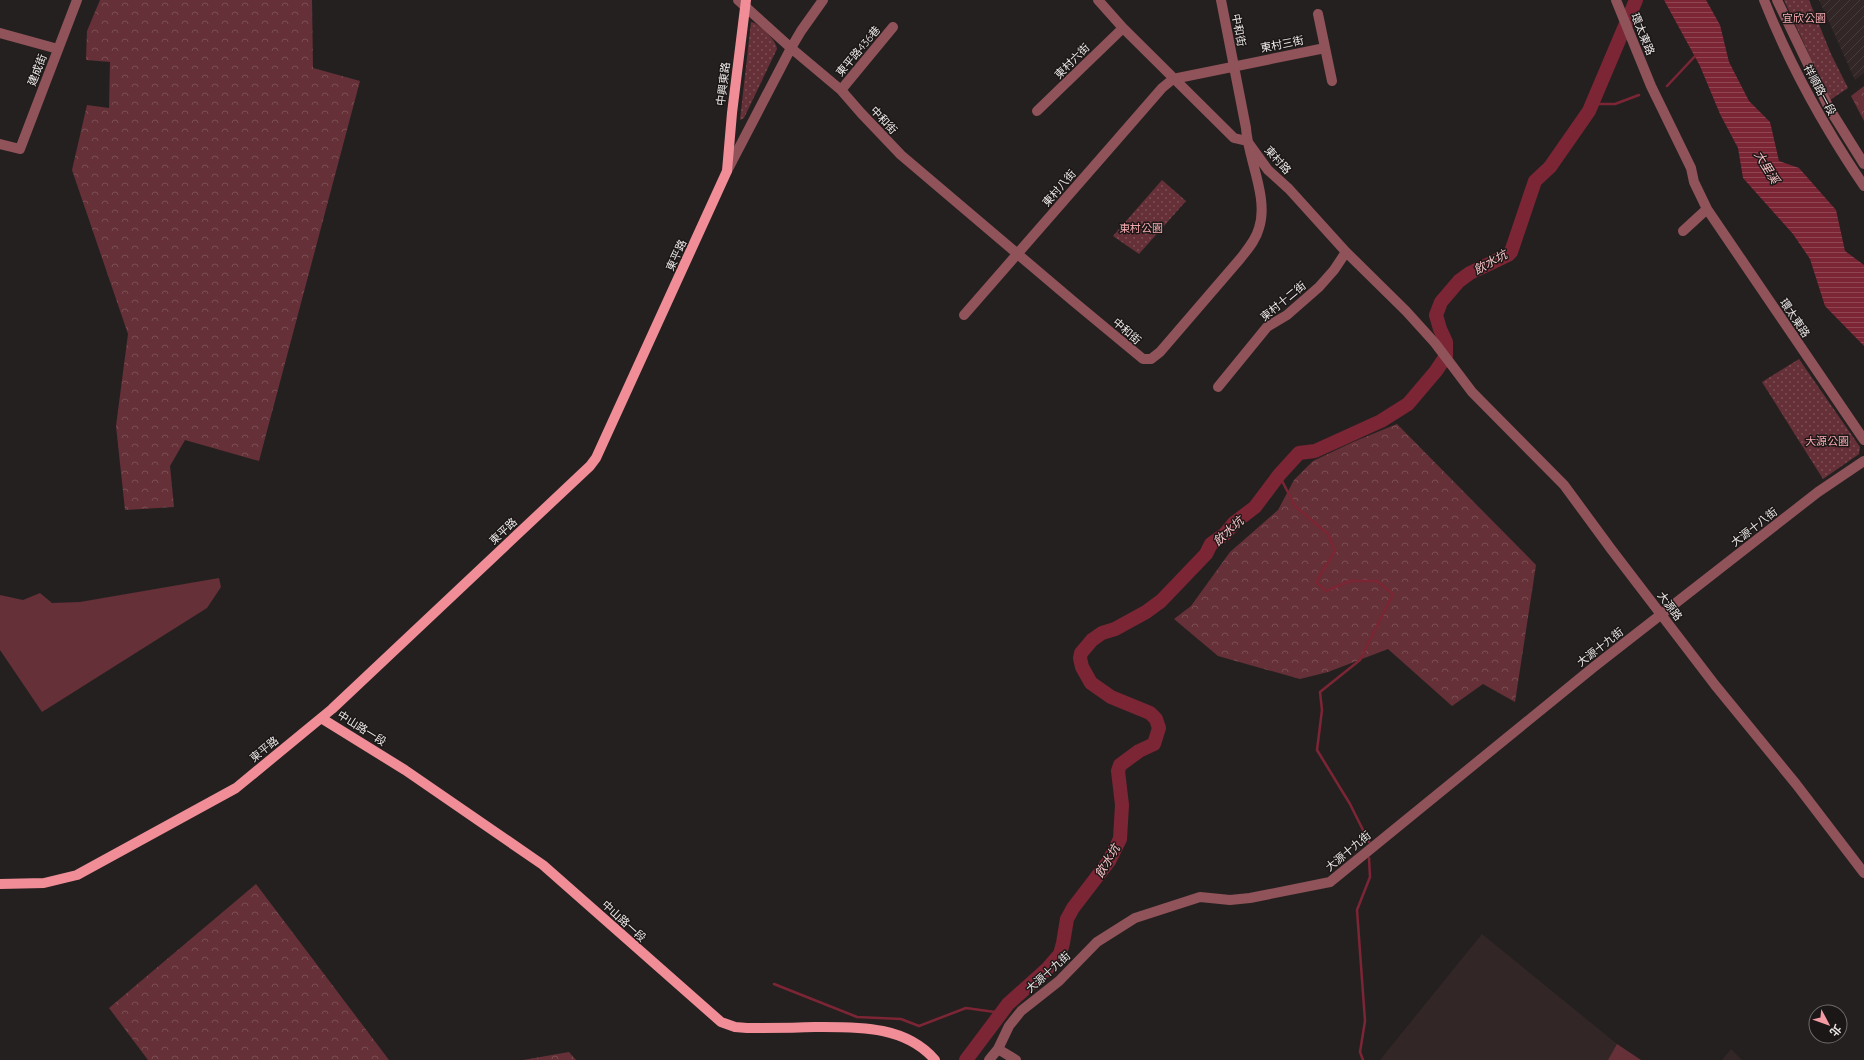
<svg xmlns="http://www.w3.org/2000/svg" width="1864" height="1060" font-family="Quicksand,'Noto Sans TC',sans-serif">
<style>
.built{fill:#322626}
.industrial{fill:url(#industrial-furrows)}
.grass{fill:#653037}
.forest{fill:url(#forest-crowns)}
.park{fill:url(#park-dots)}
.water{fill:url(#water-rules)}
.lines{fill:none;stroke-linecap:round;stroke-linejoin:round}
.stream{stroke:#7c2535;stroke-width:2.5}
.river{stroke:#7c2535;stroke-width:14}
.minor{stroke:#905359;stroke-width:10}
.major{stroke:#f18d97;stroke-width:10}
.labels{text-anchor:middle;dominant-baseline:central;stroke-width:3;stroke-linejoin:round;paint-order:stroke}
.park-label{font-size:11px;fill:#f6aab0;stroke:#1c1717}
.street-label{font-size:11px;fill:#ebe7e7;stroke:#1c1717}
.water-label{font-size:12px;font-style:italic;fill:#f8c4c7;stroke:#1c1717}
</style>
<defs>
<pattern id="industrial-furrows" width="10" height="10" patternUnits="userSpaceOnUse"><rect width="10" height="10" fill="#322626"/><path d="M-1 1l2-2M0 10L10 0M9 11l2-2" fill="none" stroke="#463b3b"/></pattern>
<pattern id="forest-crowns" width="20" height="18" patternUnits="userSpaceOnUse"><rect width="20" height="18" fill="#653037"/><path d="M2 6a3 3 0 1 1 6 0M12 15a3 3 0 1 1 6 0" fill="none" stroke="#7b4e54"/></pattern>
<pattern id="park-dots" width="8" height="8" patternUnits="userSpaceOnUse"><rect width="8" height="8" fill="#653037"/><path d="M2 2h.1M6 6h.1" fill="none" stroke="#7b4e54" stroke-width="1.8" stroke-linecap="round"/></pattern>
<pattern id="water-rules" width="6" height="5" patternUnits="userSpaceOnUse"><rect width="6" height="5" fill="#7c2535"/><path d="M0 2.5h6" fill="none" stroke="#8f4552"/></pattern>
</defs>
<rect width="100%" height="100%" fill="#252020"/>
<path class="built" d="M1482,934L1617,1044L1641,1060H1380Z
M1731,1049L1742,1060H1722Z"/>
<path class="industrial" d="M1819,0H1864V73L1855,80Z"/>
<path class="grass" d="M219,578L221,587L207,608L42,712L0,650V595L23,600L40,593L52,603L80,602Z
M1617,1044L1641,1060H1608Z"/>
<path class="forest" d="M100,0H312L313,68L360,81L259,461L185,440L170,466L174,507L125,510L116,426L128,334L72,170L87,105L109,108L110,62L86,60L87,31Z
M1864,86V121L1851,96Z
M1397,424L1536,565L1515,702L1483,684L1452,706L1388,649L1328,672L1300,679L1218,656L1174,619L1191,606L1230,552L1278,510L1294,480L1313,461L1353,442Z
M256,884L389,1060H148L109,1008Z
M569,1052L576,1060H523Z"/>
<path class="park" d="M1784,0H1809L1831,54L1848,88L1830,100Z
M751,22C759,23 777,41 777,49L744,118L740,120Z
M1162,180L1186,201L1139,254L1113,236Z
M1799,359L1860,447L1859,454L1823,479L1762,382Z"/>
<path class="water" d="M1664,0H1706L1720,25L1729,62L1749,101L1770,122L1779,161L1799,168L1836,210L1845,251L1864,265V346L1825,306L1810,259L1793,234L1743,178L1738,148L1720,114L1700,66Z"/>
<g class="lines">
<path class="stream" d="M1667,86L1697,54
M1592,104H1615L1639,95
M1279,475L1295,506L1328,534L1335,551L1316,582L1326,591L1350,581H1377L1393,594L1360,660L1320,692L1322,710L1317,750L1350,804L1369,842
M774,984L857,1017L901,1019L919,1026L966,1008L1002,1013
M1363,1060L1360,1052L1365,1021L1357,910L1370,877L1369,858"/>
<path class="river" d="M966,1060L1008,1004L1047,969L1060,954L1063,943L1067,919L1073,908L1109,861L1120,839L1122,805L1118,771L1120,765L1139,751L1154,744L1159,728L1156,719L1150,713L1111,697L1091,683L1082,667L1080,658L1081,653L1092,640L1102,633L1115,629L1146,612L1161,601L1206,554L1211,544L1225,534L1234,523L1255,507L1279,475L1299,453L1315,451L1381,421L1408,404L1436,371L1446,356V342L1440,329L1436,315L1441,302L1459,281L1470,273L1508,255L1511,252L1535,181L1550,167L1589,111L1636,0"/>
<path class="minor" d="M738,0L791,48L841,90L861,113L901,155L1073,301L1143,359H1151L1160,352L1240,259C1247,250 1256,240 1259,228C1269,198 1248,159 1246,128L1221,0
M1098,0L1123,28L1234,138L1247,141L1268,170L1289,189L1346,252L1406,311L1435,343L1472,392L1564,485L1611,549L1715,685L1796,784L1864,873
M1616,0L1651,86L1691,168L1694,182L1707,209
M1764,0C1790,66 1824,127 1864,186
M1777,0L1829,108L1864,164
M1318,14L1332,81
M0,33L58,49
M841,90L893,27
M1037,111L1123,28
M0,144L20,149L77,0
M727,171L791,48L801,31L823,0
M1683,231L1707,209L1864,440
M964,315L1115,142L1162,88L1173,79L1325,48
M1218,387L1267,327L1287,315L1319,287L1334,270L1346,252
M998,1049L1016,1060
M989,1060L998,1049L1009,1026L1021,1011L1059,981L1097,942L1135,918L1200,897L1230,900L1250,898L1330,882L1595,666L1818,492L1864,461"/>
<path class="major" d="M321,718L405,770L543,865L721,1022L735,1027L747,1028C769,1028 792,1028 815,1027C857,1027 905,1025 935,1060
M0,884L44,883L77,875L236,788L332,709L590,466L596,458L727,171L732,113L746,0"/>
</g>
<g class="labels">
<g class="park-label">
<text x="1804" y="18">宜欣公園</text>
<text x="1141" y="228">東村公園</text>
<text x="1827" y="441">大源公園</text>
</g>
<g class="street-label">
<text transform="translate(1239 30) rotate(79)">中和街</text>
<text transform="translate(1643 34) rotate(68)">環太東路</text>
<text transform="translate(1282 44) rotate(-11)">東村三街</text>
<text transform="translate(858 51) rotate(-50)">東平路436巷</text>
<text transform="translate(1072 61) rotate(-45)">東村六街</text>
<text transform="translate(37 70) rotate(-69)">建成街</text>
<text transform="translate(723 84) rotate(-83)">中興東路</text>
<text transform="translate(1820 90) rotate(62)">祥順路一段</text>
<text transform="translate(884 120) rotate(47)">中和街</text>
<text transform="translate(1278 160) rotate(48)">東村路</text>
<text transform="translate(1059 188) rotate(-49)">東村八街</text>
<text transform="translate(676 255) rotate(-65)">東平路</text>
<text transform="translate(1283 301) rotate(-39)">東村十二街</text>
<text transform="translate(1795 318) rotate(56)">環太東路</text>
<text transform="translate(1127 331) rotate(41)">中和街</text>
<text transform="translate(1754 527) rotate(-38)">大源十八街</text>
<text transform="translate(503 531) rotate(-43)">東平路</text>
<text transform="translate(1670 606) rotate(53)">大源路</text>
<text transform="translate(1600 647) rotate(-38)">大源十九街</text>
<text transform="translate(362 728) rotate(32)">中山路一段</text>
<text transform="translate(264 749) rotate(-39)">東平路</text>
<text transform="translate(1348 851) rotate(-40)">大源十九街</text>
<text transform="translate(624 921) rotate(42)">中山路一段</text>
<text transform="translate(1048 972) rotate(-42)">大源十九街</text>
</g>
<g class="water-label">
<text transform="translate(1767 167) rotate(58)">大里溪</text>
<text transform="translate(1490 262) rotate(-29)">飲水坑</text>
<text transform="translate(1228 531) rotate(-42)">飲水坑</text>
<text transform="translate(1107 861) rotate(-59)">飲水坑</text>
</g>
</g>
<g transform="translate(1828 1024) rotate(131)"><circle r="19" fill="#1c1717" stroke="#6f6a6a"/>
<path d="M0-3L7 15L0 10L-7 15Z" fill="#f49aa2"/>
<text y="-6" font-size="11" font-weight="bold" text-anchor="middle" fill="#ebe7e7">北</text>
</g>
</svg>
